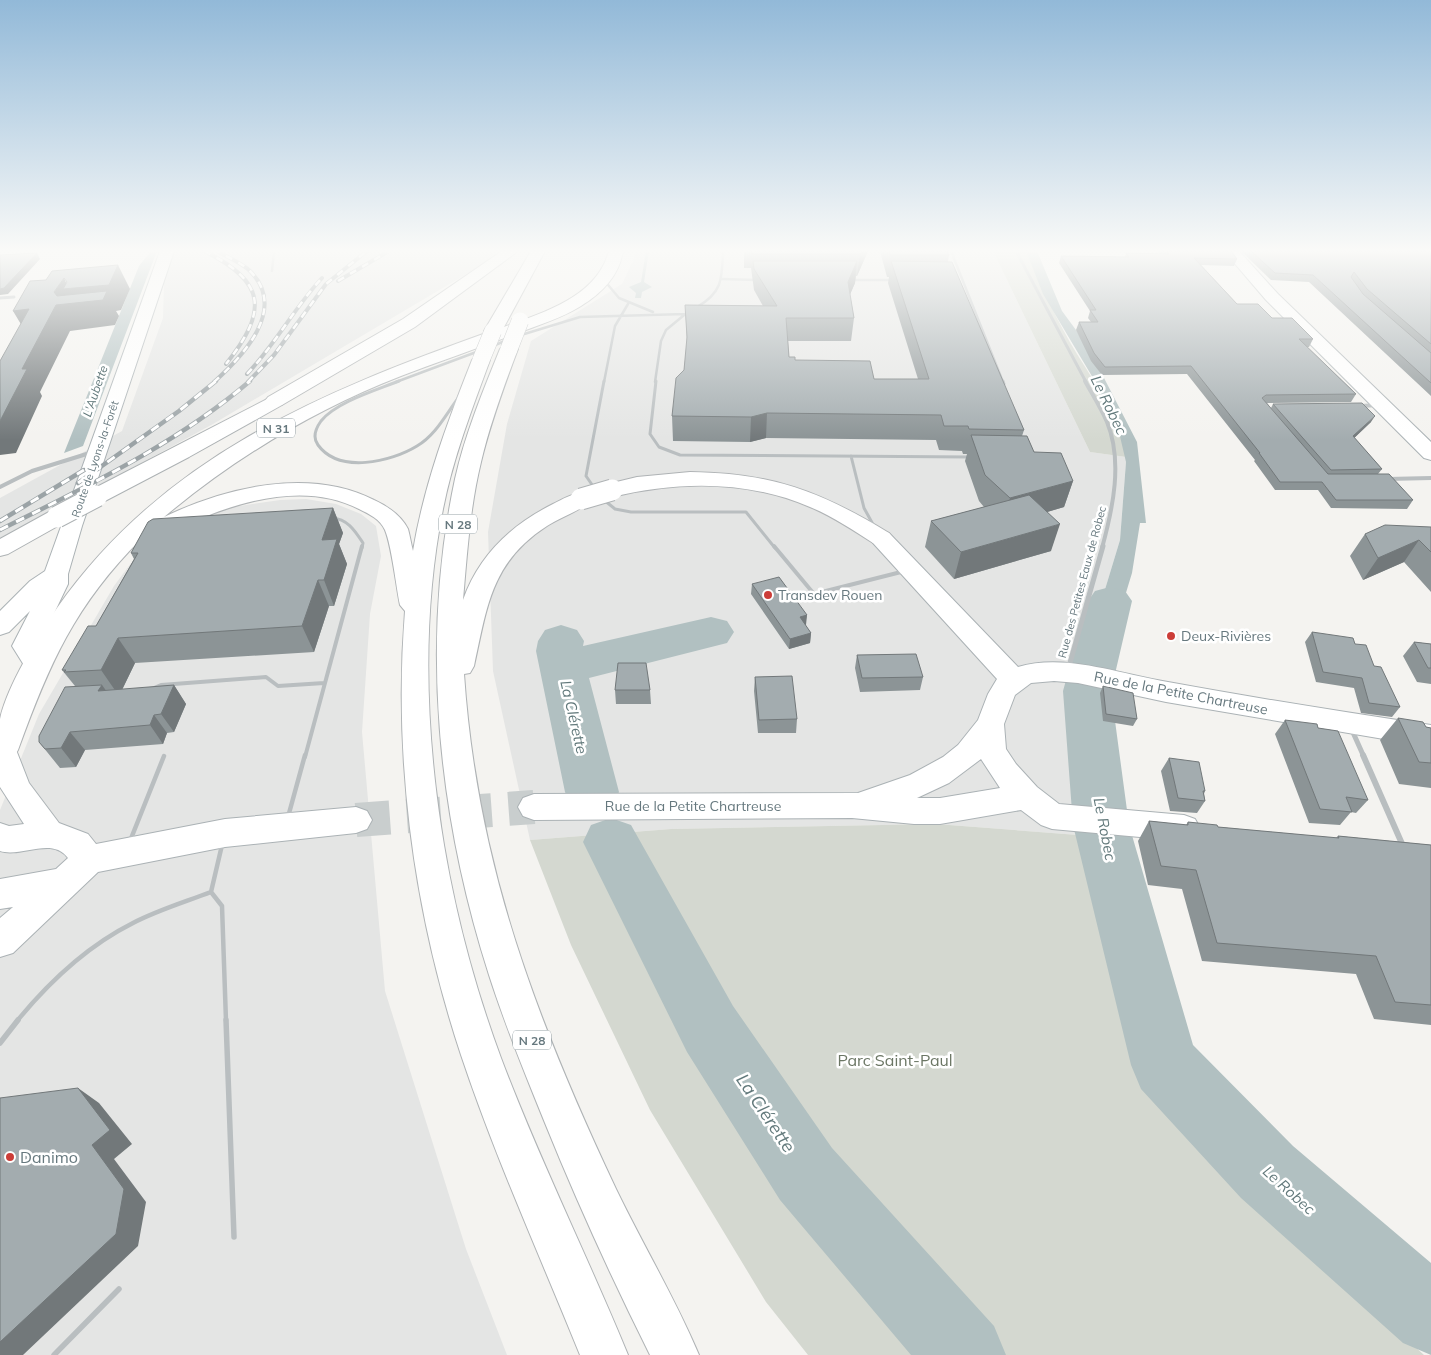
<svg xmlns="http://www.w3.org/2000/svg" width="1431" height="1355" font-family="Mulish,sans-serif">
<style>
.built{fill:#e4e5e4}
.green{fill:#d4d8d0}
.water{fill:#b1c0c1}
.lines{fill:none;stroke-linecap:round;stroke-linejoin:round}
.river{fill:#b1c0c1;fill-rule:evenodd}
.secondary-tunnel{stroke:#c9cece;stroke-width:34;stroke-dasharray:34 17;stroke-linecap:butt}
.secondary-casing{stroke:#abb2b5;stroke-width:2}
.primary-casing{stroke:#adb2b4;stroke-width:2}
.highway-casing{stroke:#afb3b5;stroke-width:2}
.lane-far4{stroke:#b9bec0;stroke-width:2.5}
.lane-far3{stroke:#b9bec0;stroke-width:3}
.lane-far2{stroke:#b9bec0;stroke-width:4}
.lane-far1{stroke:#b9bec0;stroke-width:4.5}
.lane{stroke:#b9bec0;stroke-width:5.5}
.street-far3{stroke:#b9bec0;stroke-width:3}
.street-far2{stroke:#b9bec0;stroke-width:4}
.street-far1{stroke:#b9bec0;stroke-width:5}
.street{stroke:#b9bec0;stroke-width:6}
.secondary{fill:#fff;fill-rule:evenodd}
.primary{fill:#fff;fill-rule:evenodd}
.highway{fill:#fff;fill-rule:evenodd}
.rail-far1-casing{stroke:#9ba3a6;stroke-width:4}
.rail-casing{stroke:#9ba3a6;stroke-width:4.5}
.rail-far1{stroke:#fff;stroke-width:2.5;stroke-dasharray:7;stroke-linecap:butt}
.rail{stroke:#fff;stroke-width:3;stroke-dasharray:9;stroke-linecap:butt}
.primary-bridge-casing{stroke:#adb2b4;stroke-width:23;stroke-linecap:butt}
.highway-bridge-far1-casing{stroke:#afb3b5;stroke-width:18;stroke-linecap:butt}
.highway-bridge-casing{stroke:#afb3b5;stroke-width:23;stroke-linecap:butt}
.primary-bridge{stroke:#fff;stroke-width:21}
.highway-bridge-far1{stroke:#fff;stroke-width:17}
.highway-bridge{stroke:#fff;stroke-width:21}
.wall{fill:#8c9496}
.shaded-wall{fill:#72787a}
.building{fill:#a3acaf;stroke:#72787a}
.poi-dot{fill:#cc3d38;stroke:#fff;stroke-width:2}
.labels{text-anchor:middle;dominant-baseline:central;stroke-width:5;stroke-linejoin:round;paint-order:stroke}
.far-street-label{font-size:11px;fill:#66787e;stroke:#fff}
.far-water-label{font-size:12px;font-style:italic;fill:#62797b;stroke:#fff}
.shield{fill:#fff;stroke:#94a0a5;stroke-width:1}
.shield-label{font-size:12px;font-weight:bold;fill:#66787e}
.poi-label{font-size:14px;fill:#66787e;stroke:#fff;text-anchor:start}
.street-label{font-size:14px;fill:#66787e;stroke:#fff}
.water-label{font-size:15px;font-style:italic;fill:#62797b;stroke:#fff}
.near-park-label{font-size:16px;fill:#6b7664;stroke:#fff}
.near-poi-label{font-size:16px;fill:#66787e;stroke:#fff;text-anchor:start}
.near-water-label{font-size:18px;font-style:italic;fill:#62797b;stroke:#fff}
</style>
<rect width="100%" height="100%" fill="#f4f3f0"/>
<path class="built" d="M165,251H499L485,263L213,424L0,540V498L122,431L163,318Z
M634,251H993L1090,452L1126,457V462L1120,540L1083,662L1078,835L936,824L671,829L530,840L493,671L488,532L507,424L531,341L622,284L634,259Z
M306,499L336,504L361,514L376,526L381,556L370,614L362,732L385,991L466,1249L507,1355H0V810L39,714L114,586L134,559L153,540L175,528L226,508L280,500Z"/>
<path class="green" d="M993,251H1026C1042,288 1056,319 1077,354C1097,386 1120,419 1126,457L1090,452Z
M936,824L1078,835L1107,927L1138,1071L1208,1154L1424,1355H808L766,1302L650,1110L571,945L530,840L671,829Z"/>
<path class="water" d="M151,251H157L83,446L64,453L139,266Z
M646,251H649L644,282L652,287L642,292L641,298H635L636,293L629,287L641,282Z
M1026,251H1037L1062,311L1076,330L1104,378L1137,442L1146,523H1140L1132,573L1104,665L1083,662L1120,540L1126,462L1118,428L1093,378L1043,294Z"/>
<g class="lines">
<path class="river" d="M1110,587L1125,591L1132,601L1111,691L1129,825L1193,1045L1293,1146L1431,1263V1355L1403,1343L1241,1198L1141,1089L1131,1065L1073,825L1063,691L1088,601L1095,591Z
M711,617L727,621L734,632L727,643L589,678L619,792L611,807L592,814L573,807L565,792L536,651L538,641L545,630L561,625L577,630L584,641L583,646Z
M611,818L631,825L733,1006L832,1148L994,1326L1006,1355H911L780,1200L687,1052L583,842L591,825Z"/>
<path class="secondary-tunnel" d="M356,820L534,807"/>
<defs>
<path id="secondary" d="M160,251H174L82,526L68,574V584L39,645L51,663L47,670L37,673L27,670L12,646L30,611L9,632L0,635V611L30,581L45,571Z
M1224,251H1239L1278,294L1431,442V460L1424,458L1266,300Z
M881,531L889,533L1018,667C1065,653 1120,674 1168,682C1255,698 1343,712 1431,725V747L1166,702L1078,683L1054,681L1031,683L1015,695L1004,724L1006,749L1016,764L1037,787L1059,804L1184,815L1195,819L1200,828L1195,837L1184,841L1052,829L1041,825L1021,810L940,824H914L852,818L534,820L523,816L518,807L523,798L534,794L858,793L910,775L943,757L958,745L978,720L988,694L997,679L873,543L869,538L873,533ZM981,759L1000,788L940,798H917L949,783Z
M3,738L13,742L29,783L59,823L88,834L96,844L225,819L356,807L367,811L372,820L367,829L356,833L225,847L98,872L13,953L0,957V918L13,907L0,909V879L56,869L68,858C52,836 21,858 0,851V823L9,826L24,824L0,787V739Z"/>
<path id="primary" d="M275,395L282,397L285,401L282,405L189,457L105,501L97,503L89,501L86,496L89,491Z
M57,510L65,512L68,517L65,522L8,554L0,556V539L49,512Z"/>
<path id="highway" d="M502,251H518L415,327L282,405H268L265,401L268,397L403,319Z
M531,251H545L504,327C544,312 597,297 609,251H623C619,276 602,293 581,306C562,318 539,325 518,333C479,348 440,361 401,376C314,410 236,457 164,517C226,487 310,467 374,500C387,506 401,515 408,529C410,536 411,544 413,551C424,485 447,423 472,360L475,356H487L490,360C472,409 453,458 443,509C408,684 439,891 501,1058C539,1159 587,1255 628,1355H580C540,1256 495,1157 461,1055C414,913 393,760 405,611L400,605C396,586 392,547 385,530C380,519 369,514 359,509C295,476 214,510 155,539L147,541L141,539C75,605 49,664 18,750L13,758L0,761C0,748 0,732 0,719C7,686 38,636 57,608C163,457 319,393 486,333L484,331Z
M509,344L515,345L518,349C504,386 490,424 481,462C470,507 467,554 463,600C479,555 511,525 553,504C565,498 576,491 589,494L592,499C585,509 559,518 547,526C491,562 487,607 474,666L470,673L464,674C477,865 536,1019 616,1189C643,1245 675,1298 699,1355H650C612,1279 577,1202 545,1123C525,1074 505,1025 489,975C438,816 420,643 455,479C465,434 483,391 500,349L503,345Z
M690,472C772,473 820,491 889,533L893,538L889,543L881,545L873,543C853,530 832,516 810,507C747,480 678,481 612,497L604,495L601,490L604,485L637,477Z"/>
</defs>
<use href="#secondary" class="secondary-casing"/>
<use href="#primary" class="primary-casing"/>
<use href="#highway" class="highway-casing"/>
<path class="lane-far4" d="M951,251L1003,382
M272,271L274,251
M722,279L757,280
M604,280L619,298L653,312
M851,280H892
M697,307C723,292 722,278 723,251
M521,335L580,317L685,314
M493,346L507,340
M396,382L479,351
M604,382L615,326L628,304
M655,382L661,341L666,330L689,311"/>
<path class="lane-far3" d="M399,381C377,390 336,402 321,421C316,428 312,437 318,445C339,474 391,462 417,446C436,435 446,414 459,397
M656,381L650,434L659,447L680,455L970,457
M1003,381L1004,384
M851,456L864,508L875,528
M595,489L586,476L604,381
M604,500L615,509L631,512H746L775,548
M332,518C348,519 355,531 363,543L362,548"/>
<path class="lane-far2" d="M774,546L814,594L905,571
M154,688L161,685L266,677L278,686L324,683
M305,757L362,546"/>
<path class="lane-far1" d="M288,817L305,755
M130,841L164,756
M222,845L211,892L222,906L226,1021
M17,1021C49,982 87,946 133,923C158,910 185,902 211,892"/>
<path class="lane" d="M226,1020L234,1237
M0,1043L18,1020
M54,1355L119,1289"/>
<path class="street-far3" d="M1016,251L1086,382
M0,298L14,297"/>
<path class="street-far2" d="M1085,381C1092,394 1101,408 1107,422C1123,461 1113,508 1102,548
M1360,406L1379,405
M1387,479L1431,478
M0,487L32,471L93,452"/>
<path class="street-far1" d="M1068,670L1103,546
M1351,728L1364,757"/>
<path class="street" d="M1363,755L1403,846"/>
<use href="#secondary" class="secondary"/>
<use href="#primary" class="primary"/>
<use href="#highway" class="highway"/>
<defs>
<path id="rail-far1" d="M204,251C267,282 268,311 226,364
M338,281L389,251
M247,374C275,345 294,308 322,278
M214,382C243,356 288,309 250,271C242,263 227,257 217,251
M248,382L274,355L326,284L367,251"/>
<path id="rail" d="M78,483L179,411L216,381
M0,521L84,470
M0,530C87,486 175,445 250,381"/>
</defs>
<use href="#rail-far1" class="rail-far1-casing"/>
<use href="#rail" class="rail-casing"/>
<use href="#rail-far1" class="rail-far1"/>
<use href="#rail" class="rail"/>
<defs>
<path id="primary-bridge" d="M57,517L97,496"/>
<path id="highway-bridge-far1" d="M509,349L520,321
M481,360L493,331"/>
<path id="highway-bridge" d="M581,499L612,490"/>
</defs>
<use href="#primary-bridge" class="primary-bridge-casing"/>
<use href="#highway-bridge-far1" class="highway-bridge-far1-casing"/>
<use href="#highway-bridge" class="highway-bridge-casing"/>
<use href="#primary-bridge" class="primary-bridge"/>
<use href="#highway-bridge-far1" class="highway-bridge-far1"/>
<use href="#highway-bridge" class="highway-bridge"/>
</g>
<path class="wall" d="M744,251H868L857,276H856L855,283L850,294L854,318L851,341H788L789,357L795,360L874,379H918L888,283L889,277H887L880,251H947L949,255L948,261L1024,430L1022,436L1034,452L1073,481L1064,507L1047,512L1051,551L954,579L925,547L931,521L984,507L979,501L965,461L967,454H963L962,451L939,450L936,440L766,438L750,442L673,441L672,416L684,370L687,342L685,305L763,306L754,290L751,268H744Z
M1157,251H1231L1237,259L1234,266L1201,265L1237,304L1272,318L1313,339L1309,347H1307L1356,394L1351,402L1267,403L1271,408L1273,404L1371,422L1354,438L1382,469L1378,474L1413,500L1407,509L1331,508L1318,490H1275L1254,461L1255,460L1187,374L1102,375L1091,361L1076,330L1079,322H1091L1088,318L1090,311L1059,263L1061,256L1125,257L1126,253L1160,254Z
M1241,251H1431V396L1309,282L1271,280Z
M333,508L343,533L339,544L347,564L334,606H329L314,652L135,663L122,690L174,685L186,704L174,732L167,733L163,744L85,750L76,767L60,768L39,742L75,686L62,670L96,626L134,559L131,553Z
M1431,527V592L1404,562L1363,580L1350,556L1365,534Z
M752,584L807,615L805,625L811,633L810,643L789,649L751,594Z
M1312,632L1355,644L1400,707L1392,717L1361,713L1354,688L1316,682L1305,642Z
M1414,642L1431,644V684L1417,682L1403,656Z
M857,655L923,677L920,690L860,692L855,668Z
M755,677L797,719L796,733H758L754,691Z
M1103,686L1137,719L1133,726L1103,721L1100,693Z
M615,690H650L651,704H616Z
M1398,718L1426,727L1431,728V788L1399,784L1380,740Z
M1285,720L1318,728L1368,800L1356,813L1351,812L1340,825L1309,823L1275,734Z
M1169,758L1205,791L1204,794L1205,801L1197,813L1170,811L1161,771Z
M1149,821L1186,825L1188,822L1218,827L1336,838L1338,836L1431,845V1025L1374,1019L1356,974L1202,961L1182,889L1148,885L1138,841Z"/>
<path class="shaded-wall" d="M861,251H868L857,276L860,254Z
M37,253L40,259L8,294L0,295V289Z
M857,261L855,283L846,304L848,282Z
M118,265L130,289L121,310L116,311L119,316L115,325L70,331L40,392L42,396L16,453L0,455V421L22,369L28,336L13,311L54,292L64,278L69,289Z
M767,413L766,438L750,442L751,417Z
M1375,416L1371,422L1349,443L1353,436Z
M1073,481L1064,507L1003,525L1010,498Z
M333,508L343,533L339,544L347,564L334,606L324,580L322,540Z
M1060,524L1051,551L954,579L961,552Z
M1419,540L1404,562L1363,580L1378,558Z
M318,580L329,606L314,652L302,626Z
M807,615L806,625L799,627L800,617Z
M811,633L810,643L789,649L790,639Z
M118,638L135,663L119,696L101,670Z
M102,685L115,703L98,691Z
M174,685L186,704L174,732L161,714Z
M154,715L167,733L163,744L150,725Z
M70,732L85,750L76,767L61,748Z
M78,1088L99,1103L132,1144L114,1159L146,1202L138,1246L23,1355H0V1342L92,1145Z"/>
<path class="building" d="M752,251H861L860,254H752Z
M889,251H947L949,255H890Z
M1166,251H1231L1237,259L1194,258L1237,304H1258L1272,318H1292L1313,339H1299L1356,394L1266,395L1262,398L1328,474H1389L1413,500H1336L1322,482H1280L1259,453H1260L1191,366L1105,367L1094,353L1079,322H1098L1090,310H1096L1061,256L1129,257L1126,253L1169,254Z
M1251,251H1431V344L1367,289L1354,272L1351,277L1363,294L1431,353V383L1313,275L1275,273Z
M37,253L4,288L0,289V255Z
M753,261H857L848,282L854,318H786L789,357H795V360L870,361L874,379H929L891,261L952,262L1024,430L969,429L968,426H944L941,415L767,413L751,417L672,416L676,378L684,370L687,337L685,305L777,306L754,269Z
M118,265L109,285L63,289L67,282L64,278L54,292L57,296L107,291L103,300L56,305L22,369H27L0,421V361L29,309L13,311L30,281L46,280L52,271Z
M1362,403L1375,416L1353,436L1382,469L1331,470L1273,404Z
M971,435L1027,436L1034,452L1061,453L1073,481L1010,498L985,475Z
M1029,495L1060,524L961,552L931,521Z
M333,508L322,540L337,539L324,580H318L302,626L118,638L101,670L64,672L66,670H62L88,626H96L138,553H131L148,522L153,519Z
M1385,525L1431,527V552L1419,540L1378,558L1365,534Z
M779,577L807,615L800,617L811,633L790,639L752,584Z
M1312,632L1353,638L1355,644L1366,645L1374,666L1381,667L1400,707L1369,703L1362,678L1323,672Z
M1414,642L1431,644V668H1428Z
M916,654L923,677L862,678L857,655Z
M618,663H646L650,690H615Z
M792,676L797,719L759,720L755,677Z
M102,685L98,691L174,685L161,714L154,715L150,725L70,732L61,748L45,749L39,742V736L65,687Z
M1103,686L1133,693L1137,719L1106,714Z
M1398,718L1423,722L1426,727L1431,728V763L1419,762Z
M1285,720L1317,724L1318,728L1338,731L1368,800L1346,797L1352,812L1320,809Z
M1169,758L1199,762L1205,791H1203L1205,801L1178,798Z
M1149,821L1188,825V822L1217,825L1218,827L1339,838L1338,836L1431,845V1005L1395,1002L1376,956L1217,943L1196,870L1161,866Z
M78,1088L110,1130L92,1145L124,1189L116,1234L0,1342V1098Z"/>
<linearGradient id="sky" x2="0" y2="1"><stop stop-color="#92b9d8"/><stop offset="0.57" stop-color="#fafaf8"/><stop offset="1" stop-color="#fafaf8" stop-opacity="0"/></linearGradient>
<rect width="1431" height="440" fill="url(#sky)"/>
<g class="poi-dot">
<circle cx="768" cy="595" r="5"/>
<circle cx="1171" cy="636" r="5"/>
<circle cx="10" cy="1157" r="5"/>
</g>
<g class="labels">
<g class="far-street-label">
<text transform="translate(95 459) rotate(-71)">Route de Lyons-la-Forêt</text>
<text transform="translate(1082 582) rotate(-75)">Rue des Petites Eaux de Robec</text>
</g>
<g class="far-water-label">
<text transform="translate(95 391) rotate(-71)">L'Aubette</text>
</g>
<g class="shield">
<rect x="257" y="418.5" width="38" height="19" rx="4"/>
<rect x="439" y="514.5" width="38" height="19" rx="4"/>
<rect x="513" y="1030.5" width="38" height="19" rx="4"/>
</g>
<g class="shield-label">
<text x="276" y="428">N 31</text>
<text x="458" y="524">N 28</text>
<text x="532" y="1040">N 28</text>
</g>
<g class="poi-label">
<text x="778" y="595">Transdev Rouen</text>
<text x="1181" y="636">Deux-Rivières</text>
</g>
<g class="street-label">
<text transform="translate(1181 693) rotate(11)">Rue de la Petite Chartreuse</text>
<text x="693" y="806">Rue de la Petite Chartreuse</text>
</g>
<g class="water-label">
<text transform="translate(1109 405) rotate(64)">Le Robec</text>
<text transform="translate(574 717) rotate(77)">La Clérette</text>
<text transform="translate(1105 829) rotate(79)">Le Robec</text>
<text transform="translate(1289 1190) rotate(42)">Le Robec</text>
</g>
<g class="near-park-label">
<text x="895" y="1060">Parc Saint-Paul</text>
</g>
<g class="near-poi-label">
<text x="20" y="1157">Danimo</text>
</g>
<g class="near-water-label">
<text transform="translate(766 1113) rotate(56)">La Clérette</text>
</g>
</g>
</svg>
